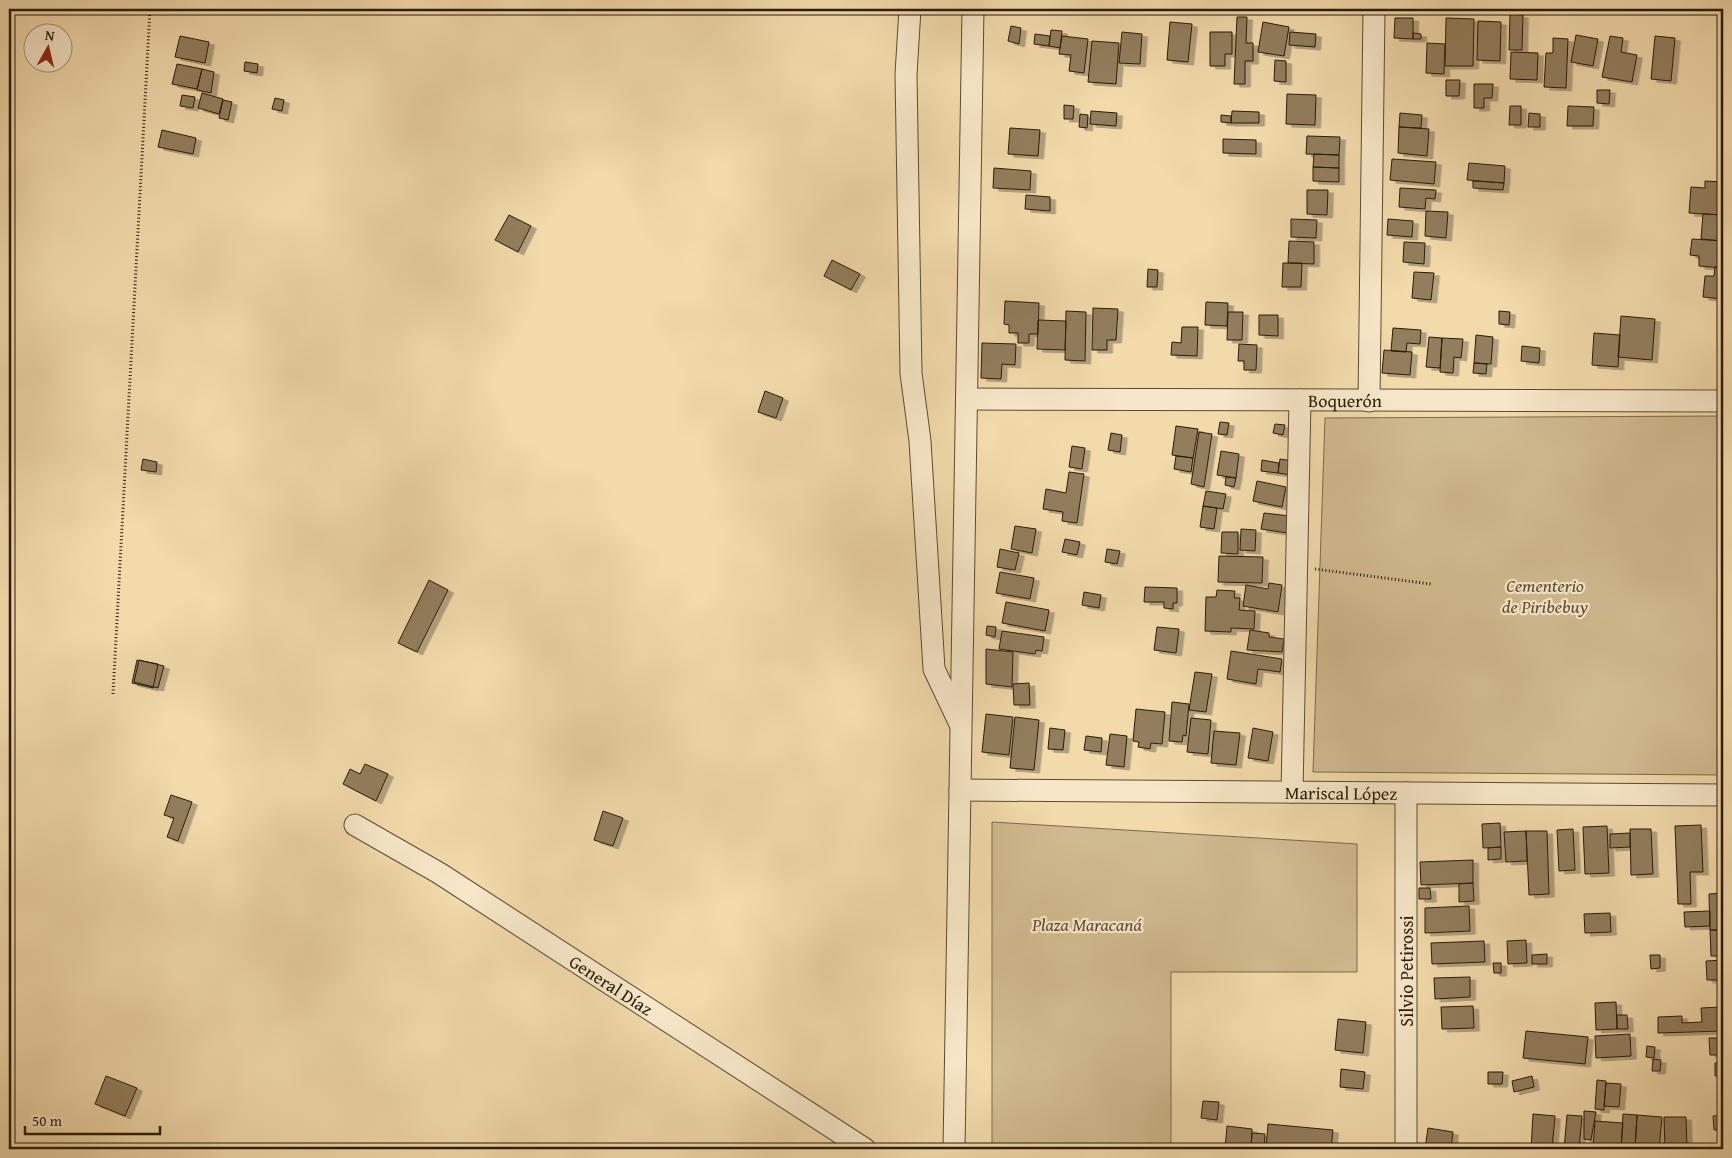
<svg xmlns="http://www.w3.org/2000/svg" width="1732" height="1158" font-family="'Gentium Book Plus',serif">
<style>
.green{fill:#d0ba8f;stroke:#7c6a4c}
.building{fill:#927e5d;stroke:#291b09;filter:url(#shadow)}
.lines{fill:none;stroke-linecap:round;stroke-linejoin:round}
.minor-casing{stroke:#5b4b32;stroke-width:23}
.path{stroke:#291b09;stroke-width:3;stroke-dasharray:1 2.5;stroke-linecap:butt}
.minor{stroke:#f7e7c8;stroke-width:21}
.labels{text-anchor:middle;dominant-baseline:central;stroke-width:4.5;stroke-linejoin:round;paint-order:stroke}
.street-label{font-size:18px;fill:#291b09;stroke:#f7e7c8}
.park-label{font-size:18px;font-style:italic;fill:#5b4b31;stroke:#f7e7c8}
</style>
<defs>
<filter id="shadow"><feDropShadow dx="5.5" dy="3" stdDeviation="0" flood-color="#0004"/></filter>
</defs>
<rect width="100%" height="100%" fill="#f2daab"/>
<filter id="stains"><feTurbulence type="fractalNoise" baseFrequency=".004" numOctaves="4"/><feColorMatrix values="0 0 0 0 .2 0 0 0 0 .09 0 0 0 0 .02 0 0 0 .5 -.17"/></filter>
<radialGradient id="worn" r=".72"><stop offset=".6" stop-color="#630" stop-opacity="0"/><stop offset="1" stop-color="#630" stop-opacity=".3"/></radialGradient>
<path class="green" d="M1723,416V775L1313,772L1325,418Z
M992,822L1357,844V972H1171V1149H992Z"/>
<path class="building" d="M1510,14L1523,15L1522,50H1509Z
M1237,17H1247L1246,43H1253V61H1245V84H1234Z
M1395,18H1413V39L1394,38Z
M1446,18L1474,19L1473,66H1445Z
M1478,21L1501,22L1500,61L1477,60Z
M1170,22L1192,24L1188,62L1167,60Z
M1263,22L1289,27L1284,56L1258,52Z
M1011,26L1021,28L1019,44L1008,41Z
M1051,30L1062,31L1060,48L1049,46Z
M1122,32L1142,34L1140,64L1119,63Z
M1210,32H1232V54H1225V66H1210Z
M1290,32L1316,34L1315,47L1289,45Z
M1413,33L1421,34V39H1413Z
M1035,34L1050,36L1049,46L1034,44Z
M1576,35L1598,39L1593,66L1571,62Z
M180,36L209,42L205,63L175,57Z
M1062,36L1088,39L1084,73L1069,71L1071,55L1059,54Z
M1610,36L1623,38L1621,52L1637,55L1632,82L1602,77Z
M1655,36L1675,38L1671,81L1651,79Z
M1553,38L1568,39L1566,88L1544,87L1546,53H1553Z
M1092,41L1119,43L1116,84L1088,82Z
M1427,43L1445,44L1444,74L1426,73Z
M1722,45H1723V72H1720Z
M1511,52L1538,53L1537,80L1510,79Z
M1275,60L1286,61V82L1274,81Z
M245,62L258,64L257,73L244,71Z
M177,64L202,69L197,89L172,84Z
M202,69L214,72L211,93L197,90Z
M1446,80H1460L1459,96H1446Z
M1474,84H1493L1492,98H1484V108H1474Z
M1597,90H1610L1609,104L1597,103Z
M202,93L223,99L219,114L198,108Z
M1287,94L1316,95L1315,125L1286,124Z
M182,95L195,97L193,108L180,106Z
M275,98L284,100L282,111L272,109Z
M223,100L232,102L228,120L219,118Z
M1064,105L1074,106L1073,119H1064Z
M1510,106H1521V125H1509Z
M1568,106L1594,107L1593,126H1567Z
M1091,111L1117,113L1116,126L1090,124Z
M1232,111L1259,112V123H1231Z
M1400,113L1422,115L1421,128L1399,127Z
M1529,113L1540,114V127H1528Z
M1080,114L1088,115L1087,128L1079,127Z
M1221,115L1231,116V123L1221,122Z
M1399,127L1429,129L1427,156L1398,153Z
M1010,128L1040,130L1038,156L1008,154Z
M162,130L196,138L193,154L158,147Z
M1307,136L1340,137L1339,155L1306,154Z
M1223,139L1256,140V154L1223,153Z
M1314,154L1339,155V168L1313,167Z
M1392,159L1436,162L1434,184L1390,180Z
M1469,163L1505,166L1504,183L1467,180Z
M1313,167L1339,168V182L1313,181Z
M994,168L1031,171L1030,190L993,188Z
M1473,181L1504,183L1503,190L1473,188Z
M1705,181L1723,182V215L1689,213L1691,187L1705,188Z
M1400,188L1436,190L1435,199L1426,198L1425,209L1399,207Z
M1307,190H1328L1327,215L1307,214Z
M1026,195L1050,197V211L1025,209Z
M1426,211L1448,212L1446,238L1425,236Z
M1703,214L1723,215V241L1701,239Z
M509,215L531,226L518,252L495,240Z
M1291,219L1317,220L1316,238L1291,237Z
M1388,219L1413,221L1412,237L1387,235Z
M1692,239L1723,241V268L1699,266V256L1690,255Z
M1289,241L1314,242V264L1288,263Z
M1404,242L1425,243L1424,264L1403,262Z
M832,260L860,274L851,290L824,276Z
M1283,263H1302L1301,287H1282Z
M1715,267L1723,268V299L1703,297L1705,276H1714Z
M1148,269L1158,270L1157,287H1147Z
M1414,272L1434,273L1431,300L1412,298Z
M1005,301L1039,303L1038,334H1029V343H1018V333H1009V325L1004,324Z
M1206,302L1228,303L1227,326L1205,325Z
M1093,308L1118,309L1116,340H1107V350H1092Z
M1066,311L1086,312L1085,361L1065,360Z
M1499,311L1510,312L1509,325L1499,324Z
M1228,312H1243L1242,340H1227Z
M1259,315H1278V336L1259,335Z
M1621,316L1655,319L1652,360L1618,357Z
M1038,320L1066,321L1065,350L1037,349Z
M1182,327H1198L1197,356L1171,355L1172,342L1181,343Z
M1393,328L1421,330L1420,344L1407,343L1406,352L1391,351Z
M1594,333L1620,335L1618,367L1592,365Z
M1476,335L1493,337L1491,364L1474,363Z
M1429,337L1442,338L1440,368L1426,367Z
M1442,338L1463,339L1461,358L1454,357L1453,373L1440,372Z
M982,343L1016,344L1015,365L1002,364L1001,379L981,378Z
M1239,344L1257,345L1256,370H1244V361H1238Z
M1522,346L1540,348L1539,363L1521,361Z
M1384,350L1412,352L1410,375L1382,373Z
M1474,363L1487,364L1486,374L1473,373Z
M765,391L783,398L776,418L758,412Z
M1220,422L1229,423L1227,435L1218,434Z
M1275,424L1285,425L1283,435L1273,433Z
M1176,426L1198,429L1193,458L1172,455Z
M1199,432L1212,434L1204,487L1191,484Z
M1111,433L1122,435L1120,452L1108,450Z
M1072,446L1085,448L1082,469L1069,467Z
M1221,451L1239,454L1236,478L1217,475Z
M1176,456L1193,458L1191,472L1174,469Z
M143,459L157,462L156,472L141,470Z
M1280,459L1293,461L1291,475L1278,473Z
M1262,460L1279,463L1278,473L1261,471Z
M1069,472L1084,474L1077,523L1062,521L1063,512L1043,509L1046,489L1066,493Z
M1226,477L1236,478L1234,487L1225,485Z
M1257,481L1286,487L1282,507L1253,501Z
M1206,491L1226,494L1223,509L1203,506Z
M1203,506L1217,508L1214,529L1200,527Z
M1264,513L1290,516L1288,533L1261,529Z
M1015,526L1036,529L1032,553L1011,549Z
M1241,529L1256,530L1255,551L1240,550Z
M1222,532H1238V554L1221,553Z
M1065,539L1080,542L1077,555L1062,552Z
M1000,549L1019,553L1015,570L997,567Z
M1107,549L1120,551L1117,564L1105,562Z
M1219,556L1263,557L1262,583L1218,582Z
M1000,572L1034,578L1030,599L996,593Z
M429,580L448,590L417,652L398,643Z
M1269,583L1282,585L1278,612L1243,606L1246,585L1268,589Z
M1145,587L1177,588V603H1173V609L1164,608V602H1144Z
M1217,590L1235,591L1234,598H1240L1239,610L1255,611L1254,629L1231,628V632L1205,631L1206,597H1216Z
M1084,592L1101,595L1099,608L1082,605Z
M1006,602L1049,610L1045,631L1002,623Z
M987,626L996,627L995,637L986,635Z
M1157,627L1179,629L1176,653L1154,650Z
M1250,630L1269,633V637L1284,639L1282,652L1247,650Z
M1002,631L1044,637L1042,651L1036,650L1035,654L999,649Z
M986,649L1013,652L1012,687L986,684Z
M1231,651L1282,659L1280,672L1258,669L1256,684L1227,679Z
M137,660L158,664L153,688L132,683Z
M139,660L164,666L158,688L134,682Z
M1195,672L1212,674L1206,712L1189,710Z
M1029,683L1030,705H1014L1013,684Z
M1172,702L1189,704L1186,736L1183,735L1182,742L1169,741Z
M1136,709L1165,712L1162,744L1151,743L1150,749L1138,747L1139,742L1133,741Z
M986,714L1013,717L1009,755L982,752Z
M1015,717L1039,720L1034,770L1010,768Z
M1191,718L1211,720L1208,754L1187,752Z
M1050,728L1065,730L1063,750L1048,749Z
M1253,728L1273,732L1268,761L1248,758Z
M1214,731L1240,733L1236,765L1211,763Z
M1110,734L1127,736L1124,767L1106,765Z
M1086,736L1102,738L1101,752L1084,750Z
M365,764L388,774L376,801L343,784L350,769L360,774Z
M171,795L192,802L178,841L167,837L174,818L164,815Z
M603,811L623,818L613,846L594,840Z
M1500,823L1501,847L1483,848L1482,824Z
M1701,825L1703,872H1690L1691,904H1678L1675,826Z
M1607,826L1609,873L1585,874L1583,827Z
M1573,829L1575,870L1559,871L1557,830Z
M1630,829H1651L1653,874L1631,875Z
M1526,831H1547L1549,894L1529,895Z
M1526,831L1527,861L1506,862L1504,832Z
M1630,833V847L1610,848V834Z
M1501,847V859L1488,860V848Z
M1473,860V883L1421,885L1420,862Z
M1473,883L1474,901L1459,902V884Z
M1419,888H1430L1431,899H1419Z
M1722,893L1723,930H1710L1709,894Z
M1469,906L1470,931L1425,933V908Z
M1710,911V926L1685,927L1684,912Z
M1610,913L1611,932L1585,933L1584,914Z
M1710,930H1723V956H1711Z
M1526,940L1527,963L1508,964L1507,941Z
M1484,941L1485,962L1432,964L1431,943Z
M1547,954V964H1532V955Z
M1650,955H1660V968L1651,969Z
M1723,960V980H1707L1706,961Z
M1493,963H1501V973H1494Z
M1470,977V997L1435,999L1434,978Z
M1719,989H1723V1001H1719Z
M1616,1002L1617,1029L1596,1030L1595,1003Z
M1473,1006L1474,1028L1442,1029L1441,1007Z
M1720,1007L1721,1016H1723V1031L1658,1033V1017L1682,1016V1023L1702,1022L1701,1008Z
M1617,1015H1627L1628,1029H1617Z
M1338,1019L1366,1022L1363,1053L1335,1050Z
M1526,1031L1588,1037L1585,1064L1523,1058Z
M1630,1034L1631,1056L1596,1058L1595,1036Z
M1709,1038H1723V1055H1710Z
M1647,1046L1655,1047L1654,1058L1646,1057Z
M1653,1059L1661,1060L1660,1071H1652Z
M1723,1062V1076H1715V1063Z
M1341,1069L1365,1072L1363,1089L1340,1087Z
M1488,1072H1503L1502,1084H1488Z
M106,1076L137,1088L125,1116L95,1104Z
M1532,1076L1534,1087L1514,1092L1512,1081Z
M1597,1080L1606,1081L1604,1110L1595,1109Z
M1606,1083L1621,1084L1619,1107L1604,1106Z
M1203,1101L1219,1102L1217,1120L1201,1118Z
M1584,1111L1596,1112L1591,1140L1584,1139Z
M1533,1114L1555,1116L1552,1149H1531Z
M1623,1114L1637,1115L1635,1149H1621Z
M1567,1115L1582,1116L1579,1149H1564Z
M1637,1115L1662,1117L1659,1149H1635Z
M1723,1115V1130H1714L1713,1116Z
M1664,1117H1686L1687,1149H1665Z
M1595,1121L1623,1123L1621,1149H1593Z
M1268,1124L1333,1130L1331,1149H1266Z
M1227,1126L1252,1129L1251,1149H1225Z
M1428,1128L1453,1132L1451,1149H1425Z
M1252,1133L1265,1134L1264,1148L1251,1146Z"/>
<g class="lines">
<defs>
<g id="minor">
<path d="M910,9L906,74L911,373L920,441L934,669L960,724"/>
<path id="s1" d="M967,399L1723,401"/>
<path d="M1369,401L1374,9"/>
<path id="s2" d="M960,790L1723,795"/>
<path d="M1292,792L1300,400"/>
<path d="M1406,793V1149"/>
<path id="s3" d="M355,825L439,873L865,1149"/>
<path d="M954,1149L973,9"/>
</g>
</defs>
<use href="#minor" class="minor-casing"/>
<path class="path" d="M1315,569L1431,584
M113,694L150,9"/>
<use href="#minor" class="minor"/>
</g>
<g class="labels">
<g class="street-label">
<text stroke="none"><textPath href="#s1" startOffset="378">Boquerón</textPath></text>
<text stroke="none"><textPath href="#s2" startOffset="381">Mariscal López</textPath></text>
<text transform="translate(1406 971) rotate(-90)">Silvio Petirossi</text>
<text stroke="none"><textPath href="#s3" startOffset="302">General Díaz</textPath></text>
</g>
<g class="park-label">
<text x="1545" y="585">Cementerio<tspan x="1545" dy="21">de Piribebuy</tspan></text>
<text x="1087" y="924">Plaza Maracaná</text>
</g>
</g>
<rect width="1732" height="1158" fill="none" stroke="#f2daab" stroke-width="30"/>
<rect x="10" y="10" width="1712" height="1138" fill="none" stroke="#291b09" stroke-width="2.5"/>
<rect x="15" y="15" width="1702" height="1128" fill="none" stroke="#291b09"/>
<g transform="translate(48 48) rotate(8)"><circle r="24" fill="#f7e7c8" stroke="#a5957c"/>
<path d="M0-4L9 19L0 12L-9 19Z" fill="#8f2418"/>
<text y="-8" font-size="14" font-weight="bold" text-anchor="middle" fill="#291b09">N</text>
</g>
<path d="M25 1126v8h135v-8" fill="none" stroke="#291b09" stroke-width="2.5"/>
<text x="32" y="1126" font-size="15" fill="#291b09" stroke="#f7e7c8" stroke-width="4" paint-order="stroke">50 m</text>
<rect width="100%" height="100%" filter="url(#stains)"/>
<rect width="100%" height="100%" fill="url(#worn)"/>
</svg>
